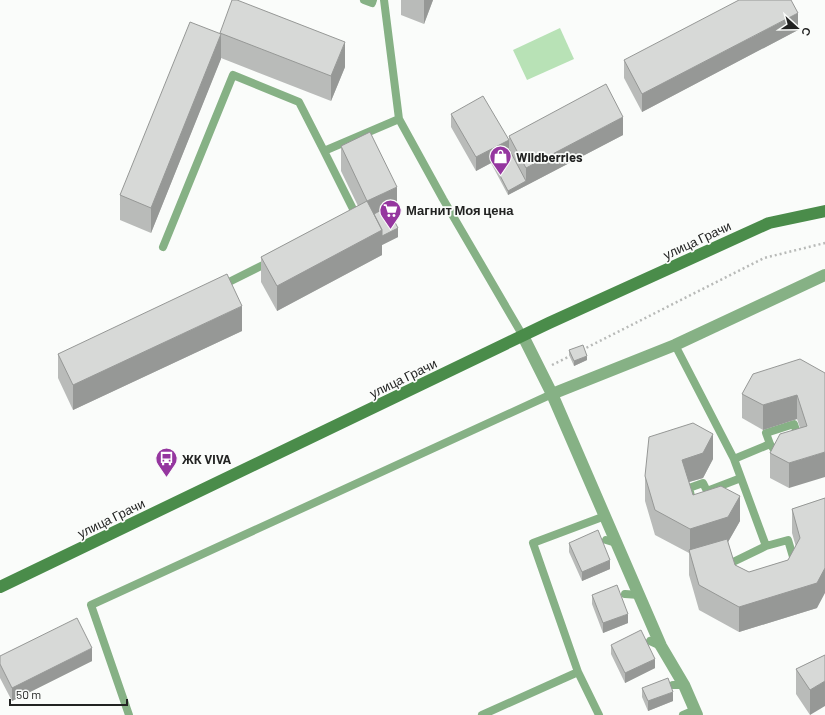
<svg xmlns="http://www.w3.org/2000/svg" width="825" height="715" font-family="Barlow,sans-serif">
<style>
.green{fill:#b8e2b6}
.lines{fill:none;stroke-linecap:round;stroke-linejoin:round}
.path{stroke:#b8bab8;stroke-width:2.5;stroke-dasharray:2 3;stroke-linecap:butt}
.lane{stroke:#86b185;stroke-width:8}
.street{stroke:#86b185;stroke-width:12}
.secondary{stroke:#4a8c4a;stroke-width:12}
.wall{fill:#b9bbb9}
.shaded-wall{fill:#969896}
.building{fill:#d7d9d7;stroke:#969896}
.labels{text-anchor:middle;dominant-baseline:central;stroke-width:3.5;stroke-linejoin:round;paint-order:stroke}
.poi-label{font-size:13px;font-weight:bold;fill:#222322;stroke:#fafcfa;text-anchor:start}
.street-label{font-size:13px;fill:#222322;stroke:#fafcfa}
</style>
<rect width="100%" height="100%" fill="#fafcfa"/>
<path class="green" d="M560,28L574,59L527,80L513,50Z"/>
<g class="lines">
<path class="path" d="M582,350L764,258L825,243
M552,365L572,355"/>
<path class="lane" d="M364,0L372,3L373,0
M384,0L399,119
M358,219L324,151L399,119L443,199L523,336
M163,247L233,75L299,102L324,151
M221,286L271,261
M675,345L734,459L766,546L788,540L794,560L793,562
M770,444L778,455H780
M734,459L770,444L766,433L794,424L799,439
M691,496L689,488L703,483L707,491L741,478
M606,540L616,543
M734,570L731,563L766,546
M625,594L639,595
M650,641L661,646
M578,672L599,715
M673,685H684
M129,715L91,605L552,394
M482,715L578,672L533,543L605,516
M683,715L695,710"/>
<path class="street" d="M523,336L552,394L675,345L825,275
M552,394L661,646L684,685L697,715"/>
<path class="secondary" d="M0,587L549,323L769,223L825,211"/>
</g>
<path class="wall" d="M401,0H433L424,24L401,15Z
M798,30L642,112L624,78V60Z
M220,33L345,67L331,101L221,58L151,233L120,220V195Z
M451,114L509,140V149V136L623,135L508,195L491,163L476,171L451,127Z
M341,146L397,212L391,215L398,237L382,245V255L277,311L261,282V257L358,206L341,171Z
M242,331L73,410L58,378V354Z
M569,350L587,360L574,366L569,355Z
M825,373L789,488L770,478V453L800,428L797,419L763,430L742,418V394Z
M713,459L703,478L689,482L693,495L740,521L728,542L735,565L749,572L788,560L796,547L792,533V509L825,498L817,608L739,632L699,610L689,575V553L655,535L645,501V476Z
M569,543L610,569L582,581L569,552Z
M592,595L628,623L603,633L592,604Z
M611,645L655,668L625,683L611,654Z
M825,655L810,715L796,694V669Z
M0,656L92,661L12,701L0,678Z
M642,688L673,701L648,711L642,697Z"/>
<path class="shaded-wall" d="M424,0H433L424,24Z
M798,13V30L642,112V94Z
M221,34V59L151,233V208Z
M345,42V67L331,101V76Z
M623,117V135L508,195V191L526,181V168Z
M509,140V153L491,158V163L476,171V157Z
M397,187V212L371,224L367,218V201Z
M398,228V237L382,245V255L277,311V286L382,230Z
M242,306V331L73,410V385Z
M587,356V360L574,366V361Z
M797,395V419L763,430V405Z
M713,434V459L703,478L682,484V460Z
M825,452V477L789,488V463Z
M740,496V521L728,542L690,554V529Z
M610,560V569L582,581V572Z
M825,568V593L817,608L739,632V607Z
M628,614V623L603,633V623Z
M92,648V661L12,701V688Z
M655,659V668L625,683V673Z
M825,681V706L810,715V690Z
M673,692V701L648,711V701Z"/>
<path class="building" d="M232,0H237L345,42L331,76L220,33Z
M739,0H791L798,13L642,94L624,60Z
M190,22L221,34L151,208L120,195Z
M606,84L623,117L526,168L509,136Z
M483,96L509,140L476,157L451,114Z
M370,132L397,187L367,201L341,146Z
M509,149L526,181L508,191L491,158Z
M367,201L382,230L277,286L261,257Z
M387,207L398,228L382,236V230L374,214Z
M227,274L242,306L73,385L58,354Z
M583,345L587,356L574,361L569,350Z
M800,359L825,373V452L789,463L770,453L780,434L807,426L797,395L763,405L742,394L753,374Z
M693,423L713,434L703,453L682,460L693,495L721,486L740,496L728,517L690,529L655,510L645,476L649,437Z
M825,498V568L817,583L739,607L699,585L689,550L727,539L735,565L749,572L788,560L800,538L792,509Z
M598,530L610,560L582,572L569,543Z
M617,585L628,614L603,623L592,595Z
M77,618L92,648L12,688L0,664V656Z
M641,630L655,659L625,673L611,645Z
M825,655V681L810,690L796,669Z
M668,678L673,692L648,701L642,688Z"/>
<defs>
<symbol id="shop-pin" viewBox="-11 -11 22 30"><path d="M0 17L-7.5 6A9.5 9.5 0 1 1 7.5 6Z" fill="#95369f" stroke="#fafcfa"/><path d="M-5-2.5h2.3a2.7 3.5 0 0 1 5.4 0H5L5.5 6h-11ZM-1.5-2.5h3a1.5 2.3 0 0 0-3 0Z" fill="#fff"/></symbol>
<symbol id="supermarket-pin" viewBox="-11 -11 22 30"><path d="M0 17L-7.5 6A9.5 9.5 0 1 1 7.5 6Z" fill="#95369f" stroke="#fafcfa"/><path d="M-6-5.5h2.5l.6 2H6L4.5 2H-2.5L-4.4-4H-6ZM-1.5 3.2a1.3 1.3 0 1 0 .1 0ZM3 3.2a1.3 1.3 0 1 0 .1 0Z" fill="#fff"/></symbol>
<symbol id="bus-pin" viewBox="-11 -11 22 30"><path d="M0 17L-7.5 6A9.5 9.5 0 1 1 7.5 6Z" fill="#95369f" stroke="#fafcfa"/><path d="M-5-6H5V4H4V6H2V4H-2V6H-4V4H-5ZM-3.5-4V0h7V-4ZM-3.5 1.2v1.5H-2V1.2ZM2 1.2v1.5H3.5V1.2Z" fill="#fff"/></symbol>
</defs>
<g fill-rule="evenodd">
<use href="#shop-pin" x="488" y="144" width="25" height="34"/>
<use href="#supermarket-pin" x="378" y="198" width="25" height="34"/>
<use href="#bus-pin" x="154" y="446" width="25" height="34"/>
</g>
<g class="labels">
<g class="poi-label">
<text x="516" y="157">Wildberries</text>
<text x="406" y="210">Магнит Моя цена</text>
<text x="182" y="459">ЖК VIVA</text>
</g>
<g class="street-label">
<text transform="translate(697 240) rotate(-25)">улица Грачи</text>
<text transform="translate(403 378) rotate(-26)">улица Грачи</text>
<text transform="translate(111 518) rotate(-26)">улица Грачи</text>
</g>
</g>
<g transform="translate(797 28) rotate(111)" stroke="#fafcfa" stroke-width="3" paint-order="stroke">
<path d="M0-3L7 15L0 10L-7 15Z" fill="#222322"/>
<text y="-6" font-size="11" font-weight="bold" text-anchor="middle" fill="#222322">С</text>
</g>
<path d="M10 699v6h117v-6" fill="none" stroke="#222322" stroke-width="2"/>
<text x="16" y="699" font-size="12" fill="#222322" stroke="#fafcfa" stroke-width="3" paint-order="stroke">50 m</text>
</svg>
